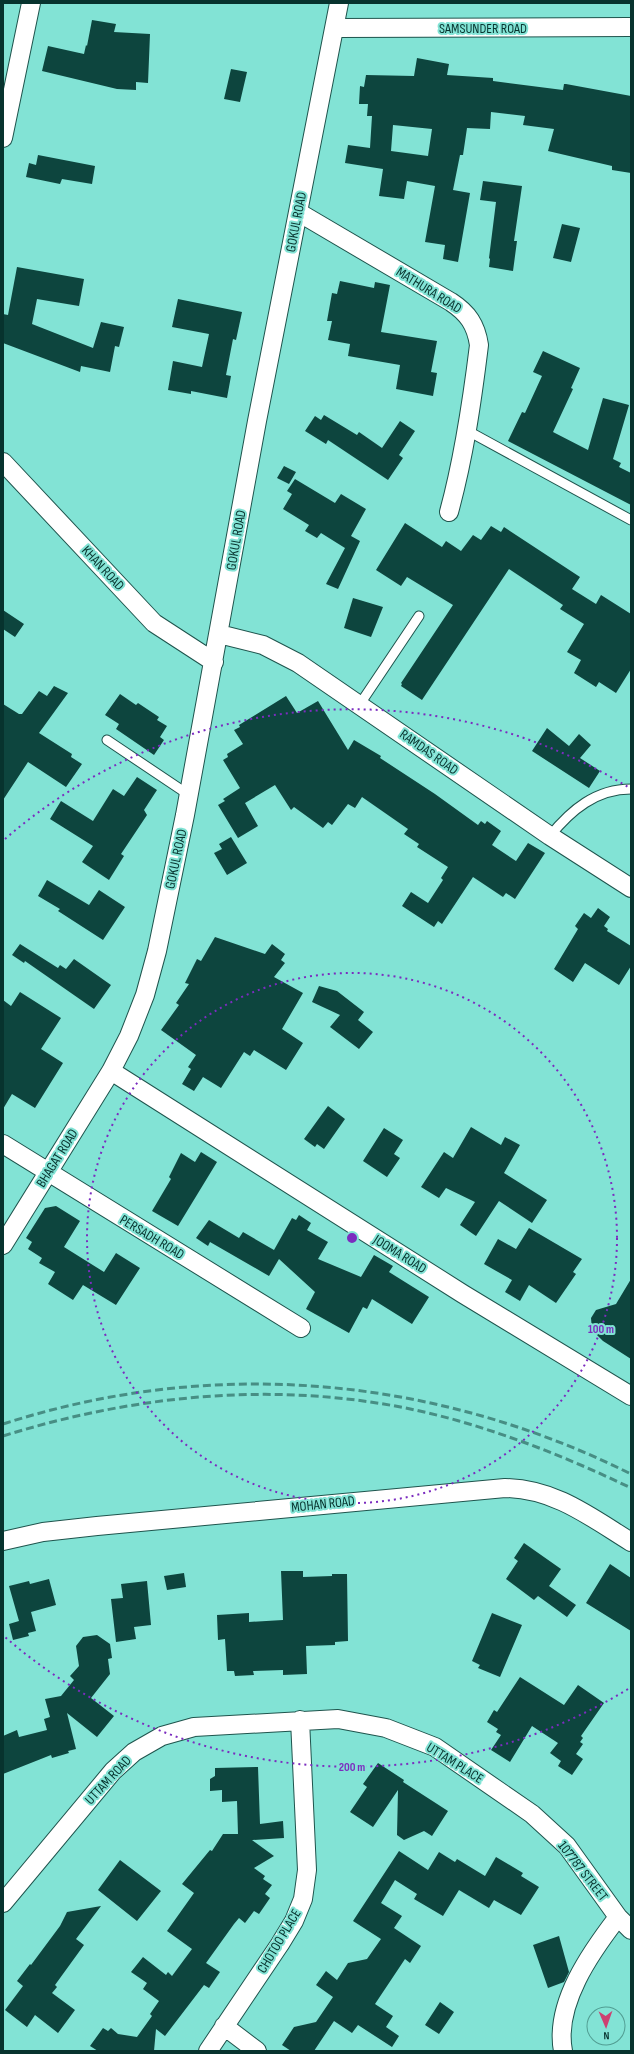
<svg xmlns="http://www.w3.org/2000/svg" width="634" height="2054" font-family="'Sofia Sans Condensed',sans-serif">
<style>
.building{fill:#0d453e;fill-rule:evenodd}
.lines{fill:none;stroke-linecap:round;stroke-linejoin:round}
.service-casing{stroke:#1f544d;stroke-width:11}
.minor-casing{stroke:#1f544d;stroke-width:20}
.service{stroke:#fff;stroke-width:9}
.minor{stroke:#fff;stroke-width:18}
.rail{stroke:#478e84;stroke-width:3;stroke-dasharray:8 4;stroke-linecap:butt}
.ring{fill:none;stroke:#7b2cbf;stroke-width:2;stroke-dasharray:2 4}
.labels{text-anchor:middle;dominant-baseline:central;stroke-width:4;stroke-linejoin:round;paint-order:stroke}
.street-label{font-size:14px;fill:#07332e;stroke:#82e3d5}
.centre{fill:#7b2cbf;stroke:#82e3d5;stroke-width:2}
.ring-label{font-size:12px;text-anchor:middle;font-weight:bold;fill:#7b2cbf;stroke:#82e3d5;stroke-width:4;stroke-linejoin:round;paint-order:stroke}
</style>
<rect width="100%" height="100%" fill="#82e3d5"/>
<path class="building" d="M92,20L116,24L114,32L150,34L148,83L136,82V90L117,89L42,71L48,46L84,54L86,45L87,46Z
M417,58L449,64L447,75L493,78V81L563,90L564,84H566L631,96V173L612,170V166L548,151L554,129L523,125L525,116L491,112L490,129L467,128L463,155H460L453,190L470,193L458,262L443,259L445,245L425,242L435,186L407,181L404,199L379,196L383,169L345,163L348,145L370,148L372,116H367L368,104H359L360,86L364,87L366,75L414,76ZM393,125L432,129L428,156L391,151Z
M231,69L247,72L240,102L224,99Z
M38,155L95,166L92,184L62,179L60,184L26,177L29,163L36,165Z
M483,181L522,186L514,241H517L513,271L489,267L490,259L489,258L496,202L480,200Z
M562,224L580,228L571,262L553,258Z
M17,267L84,279L79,306L37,299L32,324L93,348L101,322L124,327L119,347L115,346L110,372L81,366L80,372L3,343V314L8,315Z
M340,281L374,288L375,282L390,285L381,332L437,341L431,372L437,373L433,396L396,389L400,365L348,356L350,344L328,340L332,321H327L332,293L337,294Z
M178,299L242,312L236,340L233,339L226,375L231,376L227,398L191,391V394L168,390L173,361L202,367L209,334L172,327Z
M543,351L580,368L571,388L573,389L553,432L588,450L603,398L629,405L613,459L621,463L619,467L631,473V505L508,441L522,412L525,413L542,376L533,372Z
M324,415L357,435L359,432L382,448L400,421L415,431L399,455L403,458L388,480L328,440L326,444L305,431L315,416L321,420Z
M284,466L296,472L289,484L277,478Z
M295,479L335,503L341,494L366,509L351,536L360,541L338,589L326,584L345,548L321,533L317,538L305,531L309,525L283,509L292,494L287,491Z
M405,523L442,547L446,541L461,551L473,535L481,540L491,526L501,532L504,527L580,577L572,589L596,604L601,595L631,614V669L616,693L599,682L596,687L574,673L581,660L567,652L584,624L560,609L563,605L509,569L422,700L401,686L402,684L401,683L453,605L407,577L401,586L376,570Z
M353,598L383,607L371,637L344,628Z
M3,610L24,624L15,637L3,629Z
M54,686L68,693L39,733L72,754L71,757L82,764L66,787L28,762L3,800V704L19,714H22L39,691L47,696Z
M120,694L136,705L138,703L159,717L157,720L167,726L160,737L164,740L154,755L116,729L119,724L105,715Z
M286,696L297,713L318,701L348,750L354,740L381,756L380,758L435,794L478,825L481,821L485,824L487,821L501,831L492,845L516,861L528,843L545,853L515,899L506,893L503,897L473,877L442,924L438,921L434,927L402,906L411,892L428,903L443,880L441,878L448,867L417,847L419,844L404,834L408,829L362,797L355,808L348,804L332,825L328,822L323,828L294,807L291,810L275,785L245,803L258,826L238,838L218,805L225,801L223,799L240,788L223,760L228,757L227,754L243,744L234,730L240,727L239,725Z
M547,728L569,746L579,734L591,745L580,758L600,771L589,788L532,751Z
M137,777L157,790L144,810L147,815L121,854L124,856L109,880L82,862L93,846L50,819L61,801L93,821L113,789L124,796Z
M231,837L247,863L227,875L214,853L222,849L219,844Z
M47,880L89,905L99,890L125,907L103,940L58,911L60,909L38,896Z
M598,908L610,917L604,926L608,929L607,931L631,946V966L619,985L585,963L573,982L554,969L578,929L575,926L584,913L591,918Z
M215,937L265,954L272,944L285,954L281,960L285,963L274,977L303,993L282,1029L303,1043L286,1070L254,1050L250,1056L244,1052L221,1088L203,1077L194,1091L182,1084L191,1069L188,1067L196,1055L161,1030L179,1005L176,1003L189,984L185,983L197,959L201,961Z
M20,944L58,968L60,965L66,969L74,959L111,985L94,1009L25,961L24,963L12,955Z
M319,986L337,991L364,1012L358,1020L373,1032L359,1049L330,1027L340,1015L312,1002Z
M20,992L61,1018L41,1049L63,1063L35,1108L12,1094L3,1109V1000L11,1006Z
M328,1106L345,1119L324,1149L317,1144L315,1147L304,1139Z
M471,1127L501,1145L505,1137L520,1145L504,1173L547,1200L532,1223L499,1201L476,1236L460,1225L475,1202L446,1188L439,1198L421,1187L444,1152L453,1158Z
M384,1128L403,1140L394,1154L400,1158L387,1177L363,1161Z
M201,1152L217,1162L178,1226L152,1211L171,1179L169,1177L181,1153L195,1162Z
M56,1206L80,1221L64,1247L104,1272L116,1253L140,1268L116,1305L83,1285L73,1300L48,1284L55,1272L39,1263L42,1258L28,1249L32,1242L26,1238L45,1208Z
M299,1215L311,1223L307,1230L328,1242L318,1259L361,1277L374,1255L393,1266L389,1272L429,1297L412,1324L372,1299L367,1309L363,1307L349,1333L306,1309L315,1292L279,1259L269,1276L210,1242L208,1246L196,1238L209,1220L239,1238L243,1232L274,1250L292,1218L296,1220Z
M529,1228L582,1259L573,1272L576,1274L556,1303L529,1285L520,1301L505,1292L512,1280L484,1264L498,1239L516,1249Z
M631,1279V1359L603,1341L592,1330L591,1318L596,1310L616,1304Z
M524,1543L561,1569L549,1586L576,1605L567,1617L538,1596L534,1600L506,1579L518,1561L514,1558Z
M610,1564L631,1578V1631L586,1603Z
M281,1571H303V1577L332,1576V1574H347L348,1641L335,1642V1645L306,1646L307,1674L283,1675V1670L253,1671L254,1675L235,1676L234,1671H227L225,1639L218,1640L217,1615L249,1613V1622L283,1620Z
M184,1573L186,1587L167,1590L164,1576Z
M49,1579L56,1605L31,1612L36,1631L28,1633L29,1636L13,1640L9,1624L19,1621L9,1586L29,1581L30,1584Z
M147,1581L151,1625L134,1627L136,1639L116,1642L111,1599L123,1598L121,1584Z
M492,1613L522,1625L500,1677L478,1668L480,1665L472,1661Z
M97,1635L110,1644L112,1658L108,1659L110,1674L91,1698L114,1716L97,1737L67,1713L76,1749L68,1751L69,1753L52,1758L51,1755L3,1774V1736L17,1730L19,1737L47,1730L44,1719L50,1717L45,1699L61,1696L74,1680L70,1676L79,1666L76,1646L83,1637Z
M520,1677L564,1705L578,1685L604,1703L581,1736L583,1738L580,1742L583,1744L576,1754L583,1759L572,1775L558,1766L561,1761L550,1753L558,1743L532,1726L510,1762L491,1750L501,1735L496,1732L498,1729L487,1722L494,1710L497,1712Z
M378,1763L404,1780L403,1782L448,1811L432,1836L424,1831L404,1840L397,1835L398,1790L373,1827L350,1812L367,1787L363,1784Z
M258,1767L260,1824L283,1821L284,1838L252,1840L274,1856L254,1868L265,1876L263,1879L272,1885L265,1894L270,1898L259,1914L254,1911L245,1923L239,1918L234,1924L206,1963L220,1972L209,1988L204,1985L165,2036L156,2029L154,2051H98L90,2046L103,2028L108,2031L111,2028L118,2034L137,2037L152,2016L150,2014L159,2001L143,1989L147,1983L131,1972L143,1957L166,1975L168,1972L172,1976L192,1949L167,1931L194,1893L182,1884L210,1850L212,1851L223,1834H238L237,1801L222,1802V1790L210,1791V1779L215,1776V1768Z
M399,1851L428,1870L439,1852L455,1862L457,1859L485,1876L496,1857L523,1873L521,1876L539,1887L521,1915L494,1900L489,1908L459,1890L443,1916L414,1899L417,1894L395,1880L381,1903L402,1916L394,1928L421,1946L410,1963L405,1959L375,2004L393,2016L386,2027L399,2036L392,2047L358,2025L352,2033L334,2021L314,2051H291L282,2045L294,2027L316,2022L333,1997L316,1985L326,1971L337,1980L348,1963L367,1959L381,1939L353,1921Z
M120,1860L161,1891L137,1921L98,1890Z
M101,1906L76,1939L84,1945L55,1985L57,1987L52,1993L75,2010L58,2033L35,2015L27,2027L5,2010L23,1986L17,1981L30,1964L31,1965L60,1926L67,1912Z
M559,1936L569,1972L564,1982L548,1988L533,1945Z
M440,2002L454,2012L439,2034L425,2025Z"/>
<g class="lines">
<defs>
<path id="service" d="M468,431L631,520
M360,704L419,616
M107,740L189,795
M550,836C571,810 596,789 631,789"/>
<path id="minor" d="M335,28L631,27
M3,138L31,3
M298,212L451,302C468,313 476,325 479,345C472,402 464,457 449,512
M3,462L154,623L214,662
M219,634L263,645L298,663L550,836L631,888
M111,1071L463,1294L631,1396
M3,1144L301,1328
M3,1245L111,1071L129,1036L145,995L157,951L185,815L257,421L339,3
M3,1541L43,1532L97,1526L505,1488C555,1489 589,1516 631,1542
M3,1903L113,1771L134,1752L162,1736L194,1727L338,1719L386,1728L435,1747L532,1814L567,1846L618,1917L631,1930
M224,2026L257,2051
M208,2051L280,1944L294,1921L303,1899L307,1870L300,1720
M563,2051C554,2004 591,1952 618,1917"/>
</defs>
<use href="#service" class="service-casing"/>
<use href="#minor" class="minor-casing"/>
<use href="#service" class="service"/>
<use href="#minor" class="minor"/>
<path class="rail" d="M3,1424C214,1356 434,1376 631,1474
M3,1436C150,1390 309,1378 459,1421C518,1438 575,1461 631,1488"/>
</g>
<g class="ring">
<circle cx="352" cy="1238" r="265"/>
<path d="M628 1689A529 529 0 0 1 5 1637M5 839A529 529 0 0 1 628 787"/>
</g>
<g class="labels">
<g class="street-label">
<text x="483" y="28">SAMSUNDER ROAD</text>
<text transform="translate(296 222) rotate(-79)">GOKUL ROAD</text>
<text transform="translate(429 290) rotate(32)">MATHURA ROAD</text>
<text transform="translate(236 540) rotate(-80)">GOKUL ROAD</text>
<text transform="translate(103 568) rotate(47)">KHAN ROAD</text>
<text transform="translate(429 752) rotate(35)">RAMDAS ROAD</text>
<text transform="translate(176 859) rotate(-78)">GOKUL ROAD</text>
<text transform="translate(57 1158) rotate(-58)">BHAGAT ROAD</text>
<text transform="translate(152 1237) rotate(31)">PERSADH ROAD</text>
<text transform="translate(400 1254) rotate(32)">JOOMA ROAD</text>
<text transform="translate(323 1504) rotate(-6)">MOHAN ROAD</text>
<text transform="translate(455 1763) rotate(32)">UTTAM PLACE</text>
<text transform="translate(108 1780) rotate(-47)">UTTAM ROAD</text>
<text transform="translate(583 1871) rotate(52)">107787 STREET</text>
<text transform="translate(279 1941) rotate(-59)">CHOTOO PLACE</text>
</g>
</g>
<circle cx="352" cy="1238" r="6" class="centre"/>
<g class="ring-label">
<text x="601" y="1333">100 m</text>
<text x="352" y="1771">200 m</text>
</g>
<rect width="634" height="2054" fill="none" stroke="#07332e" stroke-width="8"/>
<g transform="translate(606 2026) rotate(178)"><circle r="19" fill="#82e3d5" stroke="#519d92"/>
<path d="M0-3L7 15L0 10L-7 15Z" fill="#cd4171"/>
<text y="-6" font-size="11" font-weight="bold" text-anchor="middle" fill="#07332e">N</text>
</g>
</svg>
